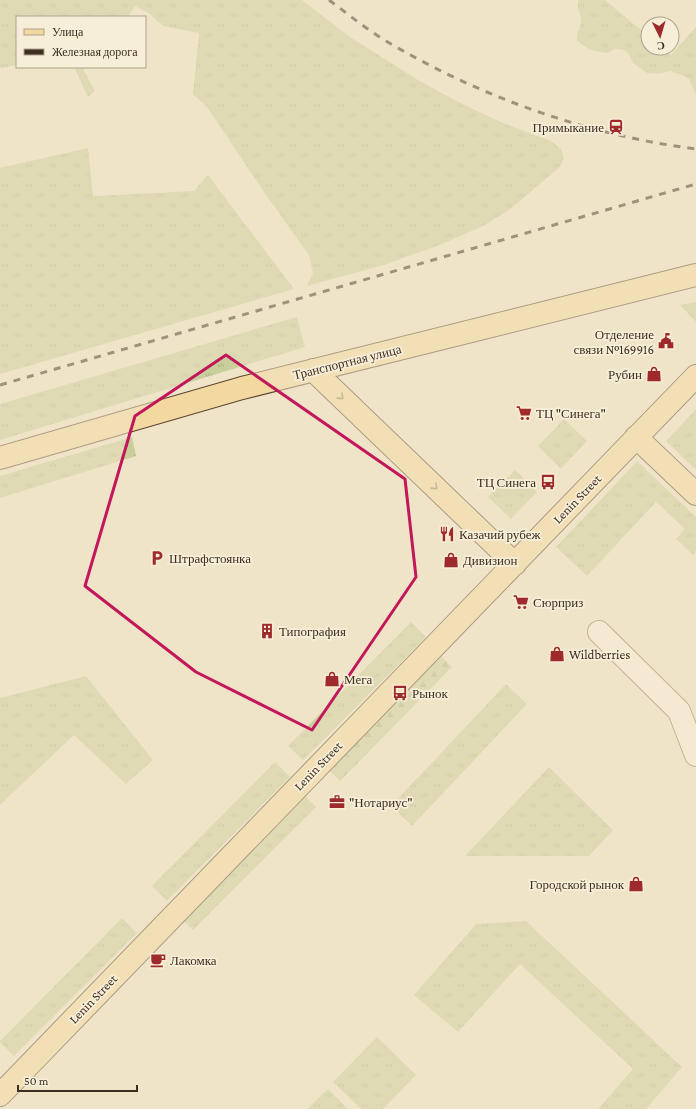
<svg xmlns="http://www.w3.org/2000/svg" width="696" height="1109" font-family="'Crimson Pro',serif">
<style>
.grass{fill:url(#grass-tufts)}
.forest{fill:url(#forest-firs)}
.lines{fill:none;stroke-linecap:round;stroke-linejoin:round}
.minor-casing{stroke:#8d765c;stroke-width:24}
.major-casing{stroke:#5b4430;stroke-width:24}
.minor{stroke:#faf1dc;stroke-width:22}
.major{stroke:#f3d9a0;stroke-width:22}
.rail{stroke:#3d2e20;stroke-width:3;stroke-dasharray:7 7;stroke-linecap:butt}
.oneway{stroke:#988460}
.marked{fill:none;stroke:#c2185b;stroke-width:3;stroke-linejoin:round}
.labels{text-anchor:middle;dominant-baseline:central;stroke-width:3.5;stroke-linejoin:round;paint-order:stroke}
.poi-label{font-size:13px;fill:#3d2e20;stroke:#f7eed8;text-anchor:start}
.street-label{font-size:13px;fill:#3d2e20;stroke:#f7eed8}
</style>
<defs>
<pattern id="grass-tufts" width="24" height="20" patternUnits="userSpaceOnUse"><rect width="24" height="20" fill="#c9cf9b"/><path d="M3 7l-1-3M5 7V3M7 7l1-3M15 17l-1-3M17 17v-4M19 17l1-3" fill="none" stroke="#aeb285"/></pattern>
<pattern id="forest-firs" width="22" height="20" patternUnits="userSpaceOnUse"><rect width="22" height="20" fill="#c9cf9b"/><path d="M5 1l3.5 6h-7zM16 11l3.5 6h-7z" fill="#aeb285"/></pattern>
</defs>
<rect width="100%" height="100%" fill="#f0e4c8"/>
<path class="grass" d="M0,0H302L350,37L418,80L458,102L503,123L551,141L561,149L564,158L559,168L509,210L483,226L442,244L387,264L307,286L313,273L309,255L266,195L207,107L193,94L199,33L163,26L150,14L135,6L128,17H17V65L0,68Z
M579,0H605L648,36V48H662L671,55L696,27V94L689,79L682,75L670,71L659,74L647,73L633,63L629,54L624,50L615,49L608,53L599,52L589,49L577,41C576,31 580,30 581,22C582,14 575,9 579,0Z
M74,67H82L95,91L88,97Z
M88,148L93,196L194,191L208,175L294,289L0,374V168Z
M696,302V322L680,305Z
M297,317L305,347L0,440V404Z
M696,409V470L666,441Z
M564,419L587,441L561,469L538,446Z
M132,437L136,456L0,498V476Z
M637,461L696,517V551L693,555L676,539L685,529L656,502L587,576L556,547Z
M515,470L537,492L511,519L488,497Z
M411,622L426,637L303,760L288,746Z
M86,676L153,760L126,784L74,735L0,805V698Z
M506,684L527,704L412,826L391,806Z
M275,762L290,777L167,901L152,886Z
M549,767L613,830L589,856H465Z
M301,792L316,807L193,930L178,916Z
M122,918L137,933L14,1056L0,1042V1041Z
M526,921L682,1067L646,1109H598L633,1069L520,964L458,1032L414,995L476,924Z
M377,1037L416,1075L383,1109H361L333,1082Z
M328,1089L348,1109H307Z"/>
<path class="forest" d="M437,652L452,667L340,781L327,768Z"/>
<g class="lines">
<defs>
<path id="minor" d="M599,632L679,711L696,755"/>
<path id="major" d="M313,370L515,564
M636,437L696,494
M0,458L242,388L696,275
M0,1095L696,376"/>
</defs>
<use href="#minor" class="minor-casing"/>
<use href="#major" class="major-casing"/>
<use href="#minor" class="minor"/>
<use href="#major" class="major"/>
<path class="rail" d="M329,0C348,14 366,29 386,41C480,97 587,135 696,149
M0,385L696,184"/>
</g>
<defs><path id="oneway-chevron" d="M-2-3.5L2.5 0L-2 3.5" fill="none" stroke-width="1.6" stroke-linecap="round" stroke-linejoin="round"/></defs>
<g class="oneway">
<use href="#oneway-chevron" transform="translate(341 397) rotate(44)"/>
<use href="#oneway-chevron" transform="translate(435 487) rotate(44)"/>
</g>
<path d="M0 0H696V1109H0ZM226,355L405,479L416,577L312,730L196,672L85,586L135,416Z" fill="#f0e4c8" fill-opacity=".55" fill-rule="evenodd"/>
<path class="marked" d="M226,355L405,479L416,577L312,730L196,672L85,586L135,416Z"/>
<defs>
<symbol id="station-bare" viewBox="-9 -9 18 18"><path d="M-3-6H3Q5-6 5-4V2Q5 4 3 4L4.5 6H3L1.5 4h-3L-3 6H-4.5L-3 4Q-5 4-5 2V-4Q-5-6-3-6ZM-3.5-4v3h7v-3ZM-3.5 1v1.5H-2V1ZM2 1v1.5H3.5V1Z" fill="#9e2a2b" stroke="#f7eed8" stroke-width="2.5" paint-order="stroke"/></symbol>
<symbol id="civic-bare" viewBox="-9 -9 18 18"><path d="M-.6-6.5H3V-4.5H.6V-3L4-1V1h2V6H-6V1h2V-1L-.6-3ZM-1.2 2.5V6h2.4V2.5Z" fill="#9e2a2b" stroke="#f7eed8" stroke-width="2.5" paint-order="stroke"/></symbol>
<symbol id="shop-bare" viewBox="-9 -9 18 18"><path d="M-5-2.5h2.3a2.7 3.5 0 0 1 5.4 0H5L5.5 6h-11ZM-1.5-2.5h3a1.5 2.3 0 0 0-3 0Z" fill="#9e2a2b" stroke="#f7eed8" stroke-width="2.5" paint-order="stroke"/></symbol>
<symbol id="supermarket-bare" viewBox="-9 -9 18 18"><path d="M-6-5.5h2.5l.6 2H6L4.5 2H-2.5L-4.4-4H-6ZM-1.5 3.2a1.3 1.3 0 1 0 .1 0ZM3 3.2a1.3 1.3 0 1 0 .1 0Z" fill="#9e2a2b" stroke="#f7eed8" stroke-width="2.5" paint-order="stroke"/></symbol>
<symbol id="bus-bare" viewBox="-9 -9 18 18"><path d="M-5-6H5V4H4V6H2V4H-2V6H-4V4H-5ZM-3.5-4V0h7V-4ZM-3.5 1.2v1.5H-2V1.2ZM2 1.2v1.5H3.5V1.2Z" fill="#9e2a2b" stroke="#f7eed8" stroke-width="2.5" paint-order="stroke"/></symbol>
<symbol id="restaurant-bare" viewBox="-9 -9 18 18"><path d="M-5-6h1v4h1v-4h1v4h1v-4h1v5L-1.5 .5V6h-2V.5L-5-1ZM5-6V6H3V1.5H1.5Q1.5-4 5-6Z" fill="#9e2a2b" stroke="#f7eed8" stroke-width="2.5" paint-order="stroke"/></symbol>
<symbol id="parking-bare" viewBox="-9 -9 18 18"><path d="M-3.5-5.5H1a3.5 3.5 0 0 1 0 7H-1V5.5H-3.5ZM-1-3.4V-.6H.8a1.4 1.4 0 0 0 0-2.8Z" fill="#9e2a2b" stroke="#f7eed8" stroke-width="2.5" paint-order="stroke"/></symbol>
<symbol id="building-bare" viewBox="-9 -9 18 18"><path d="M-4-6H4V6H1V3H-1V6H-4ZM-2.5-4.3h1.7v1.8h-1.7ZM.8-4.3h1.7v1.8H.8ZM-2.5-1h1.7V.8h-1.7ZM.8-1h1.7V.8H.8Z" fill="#9e2a2b" stroke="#f7eed8" stroke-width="2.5" paint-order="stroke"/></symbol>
<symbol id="office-bare" viewBox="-9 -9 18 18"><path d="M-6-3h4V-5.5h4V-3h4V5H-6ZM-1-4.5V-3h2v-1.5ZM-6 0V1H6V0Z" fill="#9e2a2b" stroke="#f7eed8" stroke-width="2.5" paint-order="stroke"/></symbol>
<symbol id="cafe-bare" viewBox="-9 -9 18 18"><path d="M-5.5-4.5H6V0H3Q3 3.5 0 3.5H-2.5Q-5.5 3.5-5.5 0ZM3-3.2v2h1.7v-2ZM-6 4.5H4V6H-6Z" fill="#9e2a2b" stroke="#f7eed8" stroke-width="2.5" paint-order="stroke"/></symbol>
</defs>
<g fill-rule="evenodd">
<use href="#station-bare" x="605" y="116" width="22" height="22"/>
<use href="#civic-bare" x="655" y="330" width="22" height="22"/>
<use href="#shop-bare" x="643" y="363" width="22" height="22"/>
<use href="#supermarket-bare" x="513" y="402" width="22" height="22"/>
<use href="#bus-bare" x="537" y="471" width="22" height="22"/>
<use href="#restaurant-bare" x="436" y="523" width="22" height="22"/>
<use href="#parking-bare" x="146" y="547" width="22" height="22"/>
<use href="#shop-bare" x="440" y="549" width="22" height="22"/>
<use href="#supermarket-bare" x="510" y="591" width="22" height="22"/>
<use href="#building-bare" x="256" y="620" width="22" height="22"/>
<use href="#shop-bare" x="546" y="643" width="22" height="22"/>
<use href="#shop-bare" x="321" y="668" width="22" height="22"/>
<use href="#bus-bare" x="389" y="682" width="22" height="22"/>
<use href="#office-bare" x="326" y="791" width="22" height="22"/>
<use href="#shop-bare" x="625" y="873" width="22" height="22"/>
<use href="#cafe-bare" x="147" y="949" width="22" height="22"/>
</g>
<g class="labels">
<g class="poi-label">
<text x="604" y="127" text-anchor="end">Примыкание</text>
<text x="654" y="334" text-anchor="end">Отделение<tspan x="654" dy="15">связи №169916</tspan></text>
<text x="642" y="374" text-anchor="end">Рубин</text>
<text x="536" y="413">ТЦ "Синега"</text>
<text x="536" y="482" text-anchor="end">ТЦ Синега</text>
<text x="459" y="534">Казачий рубеж</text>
<text x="169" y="558">Штрафстоянка</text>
<text x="463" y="560">Дивизион</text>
<text x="533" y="602">Сюрприз</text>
<text x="279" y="631">Типография</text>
<text x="569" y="654">Wildberries</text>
<text x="344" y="679">Мега</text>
<text x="412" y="693">Рынок</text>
<text x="349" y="802">"Нотариус"</text>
<text x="624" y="884" text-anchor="end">Городской рынок</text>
<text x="170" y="960">Лакомка</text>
</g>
<g class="street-label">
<text transform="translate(347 362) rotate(-14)">Транспортная улица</text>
<text transform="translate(577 499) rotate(-46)">Lenin Street</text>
<text transform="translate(318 766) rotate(-46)">Lenin Street</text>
<text transform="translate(93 999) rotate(-46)">Lenin Street</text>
</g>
</g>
<rect x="16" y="16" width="130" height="52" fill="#f7eed8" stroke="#ada18e"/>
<rect x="24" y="29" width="20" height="6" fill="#f3d9a0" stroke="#ada18e"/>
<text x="52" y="36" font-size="12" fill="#3d2e20">Улица</text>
<rect x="24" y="49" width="20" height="6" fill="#3d2e20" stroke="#ada18e"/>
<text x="52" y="56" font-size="12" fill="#3d2e20">Железная дорога</text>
<g transform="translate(660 36) rotate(175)"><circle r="19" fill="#f7eed8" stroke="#ada18e"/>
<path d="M0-3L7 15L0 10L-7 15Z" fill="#9e2a2b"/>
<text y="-6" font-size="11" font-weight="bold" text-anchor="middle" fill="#3d2e20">С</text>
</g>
<path d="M18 1085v6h119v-6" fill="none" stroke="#3d2e20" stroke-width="2"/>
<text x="24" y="1085" font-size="12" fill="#3d2e20" stroke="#f7eed8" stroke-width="3" paint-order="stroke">50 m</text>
</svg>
